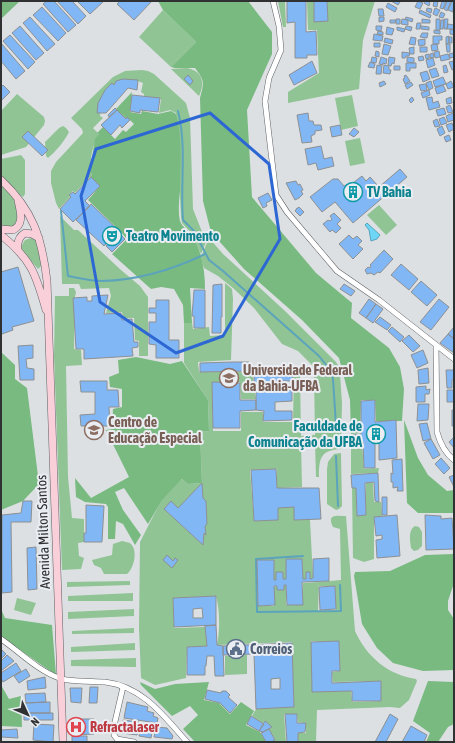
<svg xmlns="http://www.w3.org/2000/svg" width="455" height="743" font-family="'Asap Condensed',sans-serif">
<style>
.green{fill:#90c494;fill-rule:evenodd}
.forest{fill:#79ba80}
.water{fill:#6dd5f6;stroke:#5ba4bc}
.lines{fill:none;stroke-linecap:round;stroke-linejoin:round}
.stream{stroke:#5ba4bc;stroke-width:2}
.building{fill:#81b7f5;stroke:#8d9093;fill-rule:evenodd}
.street-casing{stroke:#5e6164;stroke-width:6}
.secondary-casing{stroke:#5e6164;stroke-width:8}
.street{stroke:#fff;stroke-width:5}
.secondary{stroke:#f9d0da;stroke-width:7}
.marked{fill:none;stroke:#2d67d4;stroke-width:3;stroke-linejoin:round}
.labels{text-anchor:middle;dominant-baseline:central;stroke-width:4;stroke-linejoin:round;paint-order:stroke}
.culture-label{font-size:14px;font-weight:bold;fill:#0d838f;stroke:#eaedf1;text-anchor:start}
.education-label{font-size:14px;font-weight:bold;fill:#785e54;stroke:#eaedf1;text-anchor:start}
.street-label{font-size:14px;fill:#303133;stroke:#eaedf1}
.service-label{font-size:14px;font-weight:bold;fill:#4e5e75;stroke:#eaedf1;text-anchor:start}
.health-label{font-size:14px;font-weight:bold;fill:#be3a42;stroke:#eaedf1;text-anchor:start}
</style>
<rect width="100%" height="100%" fill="#dce0e3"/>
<path class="green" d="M278,1H285L286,27H283Z
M307,1H375L363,40L359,89L288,103V92L319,73L317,30H308Z
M163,10L196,42L171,67L139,37Z
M187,68C203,71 205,83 199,96L171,69Z
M142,70L148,71L154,74L186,103L190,118L193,209L206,242L201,254L193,235L182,223L181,217L176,113L170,110L159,113L161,99L144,96V94L141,92L143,83L138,81L101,106L100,116L103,118L93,128L99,134C93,142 88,165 92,175L75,193L73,191L69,195L70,197L59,209L56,203L51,183V171L56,162L83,133L82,129L71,118L113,77L125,71Z
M17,94L44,117L45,121L44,125L26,147L1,155V111Z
M352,95L358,126L341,130L335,98Z
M63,126L66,128L69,132C64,142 56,151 48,158L46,156L45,142L59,128Z
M360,138L365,163L350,166L345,141Z
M21,155L25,160V194L23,197L20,195L1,175V159Z
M1,180L15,194L19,226L1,229Z
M379,205L397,225L386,235L367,215Z
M60,216L74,230H78L121,270L140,286L148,297V356H139V341L135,340L134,318H123L122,312L106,313L111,296L109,288L81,289L79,284H62Z
M31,238L37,241L44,263L38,269L20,248L25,240Z
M209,238L223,254L285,311L336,362L339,367L340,374L342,403L341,449C320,450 319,459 319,477H316L315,442H301L302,487L277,488V469L250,470L254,521L278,520V508L294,507V520H310L313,578L310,579V572H306V579H303L302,559H286V579H283V572H277L276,580H274V560H257L256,606H274V587L277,586V590H284V585H286V605H303V583L319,582L318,611L336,610L335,586H319V582L341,580L340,529L333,527C326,513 338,516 346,516L355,631C366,656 388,675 416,679L417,681L409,700L400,708L390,707L317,710L316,742H298V733H306V723L298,722L297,714H284L286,742H272L275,739L269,729L272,727L265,721L263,723L252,716L256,709L294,707L292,642L217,645C220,629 220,611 216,596L173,598L174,628L205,627L207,646L187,647L186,678L155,685L141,678L139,628L140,542L162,499L182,479L188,484L202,483L200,432L209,431L208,400L184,363V323H192L193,329L209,327L210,336L225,335V283L232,289L233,299L231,360L198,362L199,372H253V385L256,399H241L240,382H212L213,431H241V412H263V422H293L294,372L300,374L301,436L315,435L314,377L312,365L298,351L282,344L254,308L233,288L218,276L204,268L201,257ZM202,484L203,498L206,501L207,524L205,526L206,534L204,533L203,545L164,509L171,501L178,508ZM311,641L339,642L340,671L332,672L333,682L381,681V701L352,702L351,691L312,692Z
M69,288H74L76,292L75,297L74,349L81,350L82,365L66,366L68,477L72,518L84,519V542L78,543L79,556L84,558L81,569L62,570L54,356L55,296H69Z
M362,443L364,469L379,468L378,473L351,474V444Z
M341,453L342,506L339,509L336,510L327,504V469L328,462L334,454Z
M366,483H373L374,502H381L382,516L374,517V559L364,562L353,558L352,488H356L357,516L366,515Z
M415,526L419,527L422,532V546L418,550L414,551L411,548C410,541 408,530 415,526Z
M122,541C125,542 129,542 131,544C138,551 134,568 127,574H104L101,568L94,565L92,560L112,555L113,544Z
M130,581V585L67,587V582Z
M133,593V601H68V596Z
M17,598L36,603L31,615L14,610Z
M134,609V616L68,619V612Z
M134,628V633L72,634V631Z
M135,643V650L71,652V647Z
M247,655V674L225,675V656Z
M136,658V667L71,666V660Z"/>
<path class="forest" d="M1,1H20L1,19Z
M158,1H248L272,32V54L247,110L252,197L316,273L352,303L351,318L389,348L400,367L404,389L402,421H376L375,400H361L360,433L351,434L350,400L339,358L302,320L244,269L211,232L203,201L200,98C204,83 205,81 195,68H175L171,67L196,42L163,10Z
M132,92L130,112L141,114L142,111L158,114L171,111L176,114C183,138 180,165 180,191C179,200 178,212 180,221C182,227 189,231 192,235C202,251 205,271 205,289L190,288L192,323H184L183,305L174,289L161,287L151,289L112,254L127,239L119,230L88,200L100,186L90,177L92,175L90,170L95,139L99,134L97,133L103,127L115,139L123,130L126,132L134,124L128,118L127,119L116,109Z
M1,352L15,365V379L27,388L39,484L23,501L1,510Z
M136,357L170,364L182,361L208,400L209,431L200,432L202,483L188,484L182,479L162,500L148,524L124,488L115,492L123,510L141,535L135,545L123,524L116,521L115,539H108V507L106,504L85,502L76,497L75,478L91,498L129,477L106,430L112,429L113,409L122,407V389L110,387L109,377L119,373L118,360Z
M404,420L418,458L428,475L447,491L454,490V513H418L407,503Z
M454,542V583L448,601V610L454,619V670L423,671L393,663L377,648L362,624L354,576L355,572L390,571L425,555L453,554Z
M1,609L5,618L52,625L56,675L1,637Z
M428,681L454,682V724L448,727L438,742H426L430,733L413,721Z
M140,682L155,689L175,684L209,682L204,700L219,703L230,714L241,702L254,711L246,725L260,732L266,742H195L183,729L198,715L190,706L172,716L141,685Z
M1,685L9,699L21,696L22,727L1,726Z"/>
<path class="water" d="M367,223L380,235L377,239L371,241L369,230L365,225Z"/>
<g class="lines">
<path class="stream" d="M178,111C187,147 180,184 183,220L194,231L209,260L223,271L319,356L330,370L333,379L336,425
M61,211L68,276C79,278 91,281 102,281C139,280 172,270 205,254
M336,456L338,506
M303,556L256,559L257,612L341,611L340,585"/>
</g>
<path class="building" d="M47,1H54L76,25L68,32L43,4Z
M57,1H72L86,16L78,24Z
M77,1H102L103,2L90,14Z
M120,1H152L134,20L117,4Z
M287,1H306V32L316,31L317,55H307V58H295V22L287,23Z
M314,1H327L328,21L314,22Z
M391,1H398L400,2L398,5Z
M418,1L423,3L420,9L415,7Z
M425,1H428L430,3L429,6L424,3Z
M434,1H438L437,7L433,6Z
M442,1H446L443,9L440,8Z
M447,1H451L447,11L444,9Z
M452,1H454L453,12L448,10Z
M388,3L397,8L395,12L386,7Z
M42,7L66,33L58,41L33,15Z
M427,8L432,9L431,13L426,11Z
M435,8L440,10L437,16L433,14Z
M378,9H383L384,16H379Z
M420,10L431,15L430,18L419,13Z
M441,12L445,14L443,18L439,17Z
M30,17L55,44L47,51L23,23Z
M379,17H384V21L379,22Z
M406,17L413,19L412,22L405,19Z
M396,19H400V24H396Z
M402,19L408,20V25L401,24Z
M422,19L430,20V23H422Z
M436,19H440V30H436Z
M444,19H448L447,29H444Z
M390,20H396L395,23H390Z
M441,20H444L443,29H440Z
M417,23H421L420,29H416Z
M448,24L454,25V29H447Z
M20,26L44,53L36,60L12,33Z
M376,26H382L381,31L376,30Z
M406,26L412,27L411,31L405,29Z
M421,26L429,27V30L421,29Z
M387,27L394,29L392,35L386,34Z
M397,27L405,29L404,32L397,30Z
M450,29L454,30V35L450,34Z
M434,30L440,31V34L434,33Z
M378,31L383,32V35L377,34Z
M422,33H428L427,38L420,37Z
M374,34L383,36L382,41L373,40Z
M10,35L35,62L28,69L3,41Z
M433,36H442V40H439V44H433Z
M449,36V43L446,44V37Z
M411,37L416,38L415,45L409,44Z
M449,37H452V43H449Z
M385,38L393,40L392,44L384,42Z
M425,39V45L419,46L418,40Z
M1,43L25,71L16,79L1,61Z
M374,43H380V47H374Z
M384,44L391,46L388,55L382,54Z
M437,44L438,50L432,51L431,45Z
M446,44H450V52H447Z
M414,47V54H410L409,48Z
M420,47H427V52H420Z
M376,51L379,52V57L375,56Z
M439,51L440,57L435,58L434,52Z
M402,52L410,53L409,56H406L405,58H402Z
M433,53L434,57L430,58V54Z
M453,53L454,57L450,58L449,54Z
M429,54V58L426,59L425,55Z
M448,54L450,59L441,61L440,56Z
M423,56L424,60L419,61L418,57Z
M372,57L377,58L376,63L371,62Z
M381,57L387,59L386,64L383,63V65L379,64Z
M389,57L395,58L394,64L392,63L391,66L388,65Z
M407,57L414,58V63L407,62Z
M433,58L435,65L428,68L426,60Z
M312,61L317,73L294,85L289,75Z
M454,61V69L452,70L449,62Z
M370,62L375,64L374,68L368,67Z
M406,63H416V68H410V71H406Z
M377,65L382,66L381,74H376Z
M384,65L389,66V70H391L390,74L383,73Z
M446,65L448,72L444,73L443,66Z
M394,66H400V70H394Z
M436,68L439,76L432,78L429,70Z
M427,71L430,79L423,82L420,73Z
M188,75L193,81L190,85L184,79Z
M406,75L410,81L405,84L403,79L405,78L404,76Z
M443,77L446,84L435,87L433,81Z
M123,79L138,80L137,90L128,88L106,113H97L98,103L105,90L112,83L114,85L116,81Z
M384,81L386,84L380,87L379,83Z
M431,81L433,88L429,90L426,83Z
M451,81L454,87L448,89L446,84Z
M411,82L413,85L407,89L405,85Z
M426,84L427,90L421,91L419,85Z
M3,85L10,92L1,101V87Z
M443,85L446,91L437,94L435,88Z
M429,90L430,95L423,98L421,93Z
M132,95L160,98L158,112L140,110V113L130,111Z
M412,97L414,100L411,103L409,100Z
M432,97L433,103L438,101L440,107L429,110L426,98Z
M451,97L452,103L447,104L446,99Z
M450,105L453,112L448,113L446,107Z
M115,108L117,110L109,117L108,115Z
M444,108L446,114L438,116L436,110Z
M117,110L126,119L127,117L130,120L122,128L120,125L111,135L101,125Z
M308,113L309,121H313L314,125H321L322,130L315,131V134L311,136L312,142L302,143L297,115Z
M453,113L454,120L448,122L446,116Z
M444,117L447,123L441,125L439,119Z
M437,119L440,126L435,127L433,121Z
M452,123L454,129L449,132L446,125Z
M340,125L342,135L332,137L330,127Z
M442,126L445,133L440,136L437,129Z
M354,128L359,132L354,137L349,134Z
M28,131L48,150L42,156L22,137Z
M449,135L451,140L446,142L444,137Z
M321,146L324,159L332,157L334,166L318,170L316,163L308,165L305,149Z
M400,169L407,177L353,223L335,202L322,212L310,197L333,179H338L344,186L348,184L349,186L362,176L366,181L370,177L379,187Z
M91,177L100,186L85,201L90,206L73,222L60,209L71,197L69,195L73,192L75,194Z
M296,181L298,185L300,184L303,190L301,191L303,194L299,198L295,200L286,183Z
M268,193L272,200L266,203L267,206L263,208L258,198Z
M91,204L119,231L104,246L76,220Z
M299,207L304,212L300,216L295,211L297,208H298Z
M334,213L341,220L337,224L341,228L336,233L332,230L330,232L323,224L328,220L330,221L332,219L330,216Z
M118,232L125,239L112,252L106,246Z
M349,235L353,239L357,236L362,241L358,245L363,249L353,259L339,244Z
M384,250L393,259L380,273L378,272L374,275L371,273L367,274L365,270L368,267L370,268L371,266L370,265Z
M401,264L418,279L409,290L391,275Z
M18,267L34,321L12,327L13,330L2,334L1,332V272Z
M421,281L437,295L427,306L411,292Z
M222,284V317H221V333H212L213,285Z
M344,284L355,291L351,296L340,289Z
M194,290H205V328H194V316H192Z
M108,295L104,314L121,313L122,320L132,319L134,342H138V347L132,348L133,356L84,359V349H76L73,298L87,297V301H92V296Z
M369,299L376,304L366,318L359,313Z
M439,299L449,307L431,330L420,322Z
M156,300H169V340H179V358H156V345L149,344V322H156V313H149V308H156Z
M376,304L383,309L373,323L366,318Z
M380,317L391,325L387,330L375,322Z
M392,327L404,337L400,342L388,331Z
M454,327V339L448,334Z
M448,334L454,339V353L440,343Z
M409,335L420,346L413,352L402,341Z
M33,345V358L26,359L27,368L34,369V380H20L18,346Z
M423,350L428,363L417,368L411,355Z
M233,362H249V371L200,372V363Z
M428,368L429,383L419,384L418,370Z
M254,369L293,371V381H272V386H254Z
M446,370H454V379L452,380V388H447Z
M80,381H107V390H118L119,407H109L110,426H81L80,415L95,414V392H81Z
M212,382L240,383V400H256V410L240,411V428H213Z
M426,386V390L430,389L429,394H425V402H416V387Z
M292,390V401L275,402V411H292V420L263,421L264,411L256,410V392Z
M447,390H454V402H447Z
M375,400V422L396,420L397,458L379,460V442H375V468H364L363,442L351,443V435L361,434V401Z
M418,404H429L428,420L417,421Z
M452,410H454V426H452Z
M427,423L431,439L423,441L419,424Z
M331,425V431H324V426Z
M454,437V448L449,442Z
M431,439L440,455L433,459L424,443Z
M441,458L450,468L444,474L435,464Z
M402,459L403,491H397L398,487L393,488V482H391V473L393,474L392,460Z
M276,469L277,488H319L321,519L294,520V507L278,508V520L254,521L251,470Z
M378,473L379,502L375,501L374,482L365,483L366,515L357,516L356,488H352L351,475Z
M454,475V487L449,477Z
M202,483L203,498L206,501L207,524L205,526L206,535L204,533L203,545L164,509L171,501L178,508Z
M382,497H387V515H382Z
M23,501H32L31,522H11L12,592L2,593V515L21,513Z
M86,505L104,506L102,542H84V533H86Z
M397,515L400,556L377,558L376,540L382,539V535L376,536L374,517Z
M425,515L441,516V519L452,518L454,549L426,550Z
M36,547L37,589L28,590L27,548Z
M167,555L173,561L175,558L178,560L172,568L163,560Z
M329,558V581L302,582L303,605H287L286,585H284V590H277V586H274L275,605L258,606L257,560H274V580H276V572H283V579H286V559H302L303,579H306V572H310V579L313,578V559Z
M335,586L336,609L320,610L319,587Z
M216,596V625L174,627L173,598ZM202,608L203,618H193V609Z
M216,625L217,645L223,646L224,676H215L214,656H207L206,666H205V675H187V647L207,646L205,626Z
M339,641L340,671H332V683L381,681V701H352V691L312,692L311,642Z
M292,643L294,707L256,709L254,654L223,655V646ZM280,678V689H271V679Z
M1,649L6,654L1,659Z
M7,655L14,661L1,671V661Z
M16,663L21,671L3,682L1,678V673Z
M26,669L30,676L19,683L14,676Z
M45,677L46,688L28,690L27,681Z
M90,687H98L97,703H89Z
M70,688H82L81,703L71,702Z
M207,690L221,693L222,691H226L230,695L228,697L237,705L230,713L220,703L205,699Z
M45,693L46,702L26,703L25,694Z
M50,702V713H25L24,703Z
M127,702L148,707L147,711L154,713L153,716L158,718L157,723L124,718Z
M24,713H53V720H24Z
M285,714H297V723H306L305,732L298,733V742H287Z
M390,714L398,719L386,742H375Z
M251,716L264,724L259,731L247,724Z
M73,719H94V734L74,735Z
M123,720L139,722L137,735L122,733Z
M265,721L272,727L263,732L259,731Z
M34,724L54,725L53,742L33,740Z
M141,725L153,727L151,738L139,736Z
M411,726L427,735L424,742H402Z
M156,727L167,728L173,736L172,739L154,737Z
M17,729L18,738L1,737V730Z
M269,729L275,740L271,742H266L261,733Z
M72,736H87V742H97H72Z"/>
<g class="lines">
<defs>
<path id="street" d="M273,1L279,26L281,50L269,78L265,101L276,195L287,212L337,271L379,300L454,359
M436,345L437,432C440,443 445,453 454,460
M1,639C20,652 37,670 59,678C68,682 94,681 105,682C142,686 164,716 187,742
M123,687L114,726V735L117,739L134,742"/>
<path id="secondary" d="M1,180C33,210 42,238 47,281L63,742
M1,229L13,230C25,224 20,211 18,200
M1,235C31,259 36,274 46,310
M18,250C17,243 18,237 25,233L32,234L39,238"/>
</defs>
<use href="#street" class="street-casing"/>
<use href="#secondary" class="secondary-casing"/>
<use href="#street" class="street"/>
<use href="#secondary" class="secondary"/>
</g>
<path class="marked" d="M210,113L269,164L280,239L223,336L176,353L100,302L81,196L96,149Z"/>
<defs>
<symbol id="building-ring" viewBox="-11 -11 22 22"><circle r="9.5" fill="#eaedf1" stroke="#0f9aa8" stroke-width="1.5"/><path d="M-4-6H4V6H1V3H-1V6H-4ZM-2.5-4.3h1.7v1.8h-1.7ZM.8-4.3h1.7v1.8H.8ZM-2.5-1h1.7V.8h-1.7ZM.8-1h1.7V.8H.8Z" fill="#0f9aa8"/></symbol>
<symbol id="theatre-ring" viewBox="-11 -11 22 22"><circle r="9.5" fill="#eaedf1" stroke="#0f9aa8" stroke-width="1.5"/><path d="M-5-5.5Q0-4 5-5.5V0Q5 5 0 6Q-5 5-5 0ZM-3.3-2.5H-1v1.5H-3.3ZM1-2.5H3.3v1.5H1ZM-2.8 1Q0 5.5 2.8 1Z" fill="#0f9aa8"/></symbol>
<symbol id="university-ring" viewBox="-11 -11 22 22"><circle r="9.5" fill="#eaedf1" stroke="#8d6e63" stroke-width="1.5"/><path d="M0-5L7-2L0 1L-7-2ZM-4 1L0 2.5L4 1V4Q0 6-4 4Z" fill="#8d6e63"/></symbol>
<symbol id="school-ring" viewBox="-11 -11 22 22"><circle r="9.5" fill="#eaedf1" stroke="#8d6e63" stroke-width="1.5"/><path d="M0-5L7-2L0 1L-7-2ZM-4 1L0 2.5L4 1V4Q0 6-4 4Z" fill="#8d6e63"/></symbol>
<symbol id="civic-ring" viewBox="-11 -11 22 22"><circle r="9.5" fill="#eaedf1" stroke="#5c6f8a" stroke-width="1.5"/><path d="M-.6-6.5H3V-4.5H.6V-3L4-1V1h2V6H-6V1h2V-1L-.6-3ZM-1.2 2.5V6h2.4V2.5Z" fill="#5c6f8a"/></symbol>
<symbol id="hospital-ring" viewBox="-11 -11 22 22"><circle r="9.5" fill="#eaedf1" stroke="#e0444e" stroke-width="1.5"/><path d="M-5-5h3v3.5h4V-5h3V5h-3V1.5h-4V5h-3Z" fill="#e0444e"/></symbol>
</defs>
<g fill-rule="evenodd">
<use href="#building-ring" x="342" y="181" width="22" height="22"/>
<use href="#theatre-ring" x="101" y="225" width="22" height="22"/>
<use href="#university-ring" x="218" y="367" width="22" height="22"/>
<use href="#school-ring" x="83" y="419" width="22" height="22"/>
<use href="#building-ring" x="365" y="423" width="22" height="22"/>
<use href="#civic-ring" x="225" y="638" width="22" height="22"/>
<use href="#hospital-ring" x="65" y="716" width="22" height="22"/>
</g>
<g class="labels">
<g class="culture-label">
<text x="367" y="192">TV Bahia</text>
<text x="126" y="236">Teatro Movimento</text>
<text x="362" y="426" text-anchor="end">Faculdade de<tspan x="362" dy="16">Comunicação da UFBA</tspan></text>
</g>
<g class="education-label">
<text x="243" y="370">Universidade Federal<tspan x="243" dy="16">da Bahia-UFBA</tspan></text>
<text x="108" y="422">Centro de<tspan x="108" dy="16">Educação Especial</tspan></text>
</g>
<g class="street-label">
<text transform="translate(43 532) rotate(-92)">Avenida Milton Santos</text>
</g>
<g class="service-label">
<text x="250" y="649">Correios</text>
</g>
<g class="health-label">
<text x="90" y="727">Refractalaser</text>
</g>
</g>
<rect width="455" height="743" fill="none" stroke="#303133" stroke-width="4"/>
<g transform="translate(28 715) rotate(134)" stroke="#eaedf1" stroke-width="3" paint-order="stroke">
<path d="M0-3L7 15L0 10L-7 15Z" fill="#303133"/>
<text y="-6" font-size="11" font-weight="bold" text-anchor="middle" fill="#303133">N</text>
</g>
</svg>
